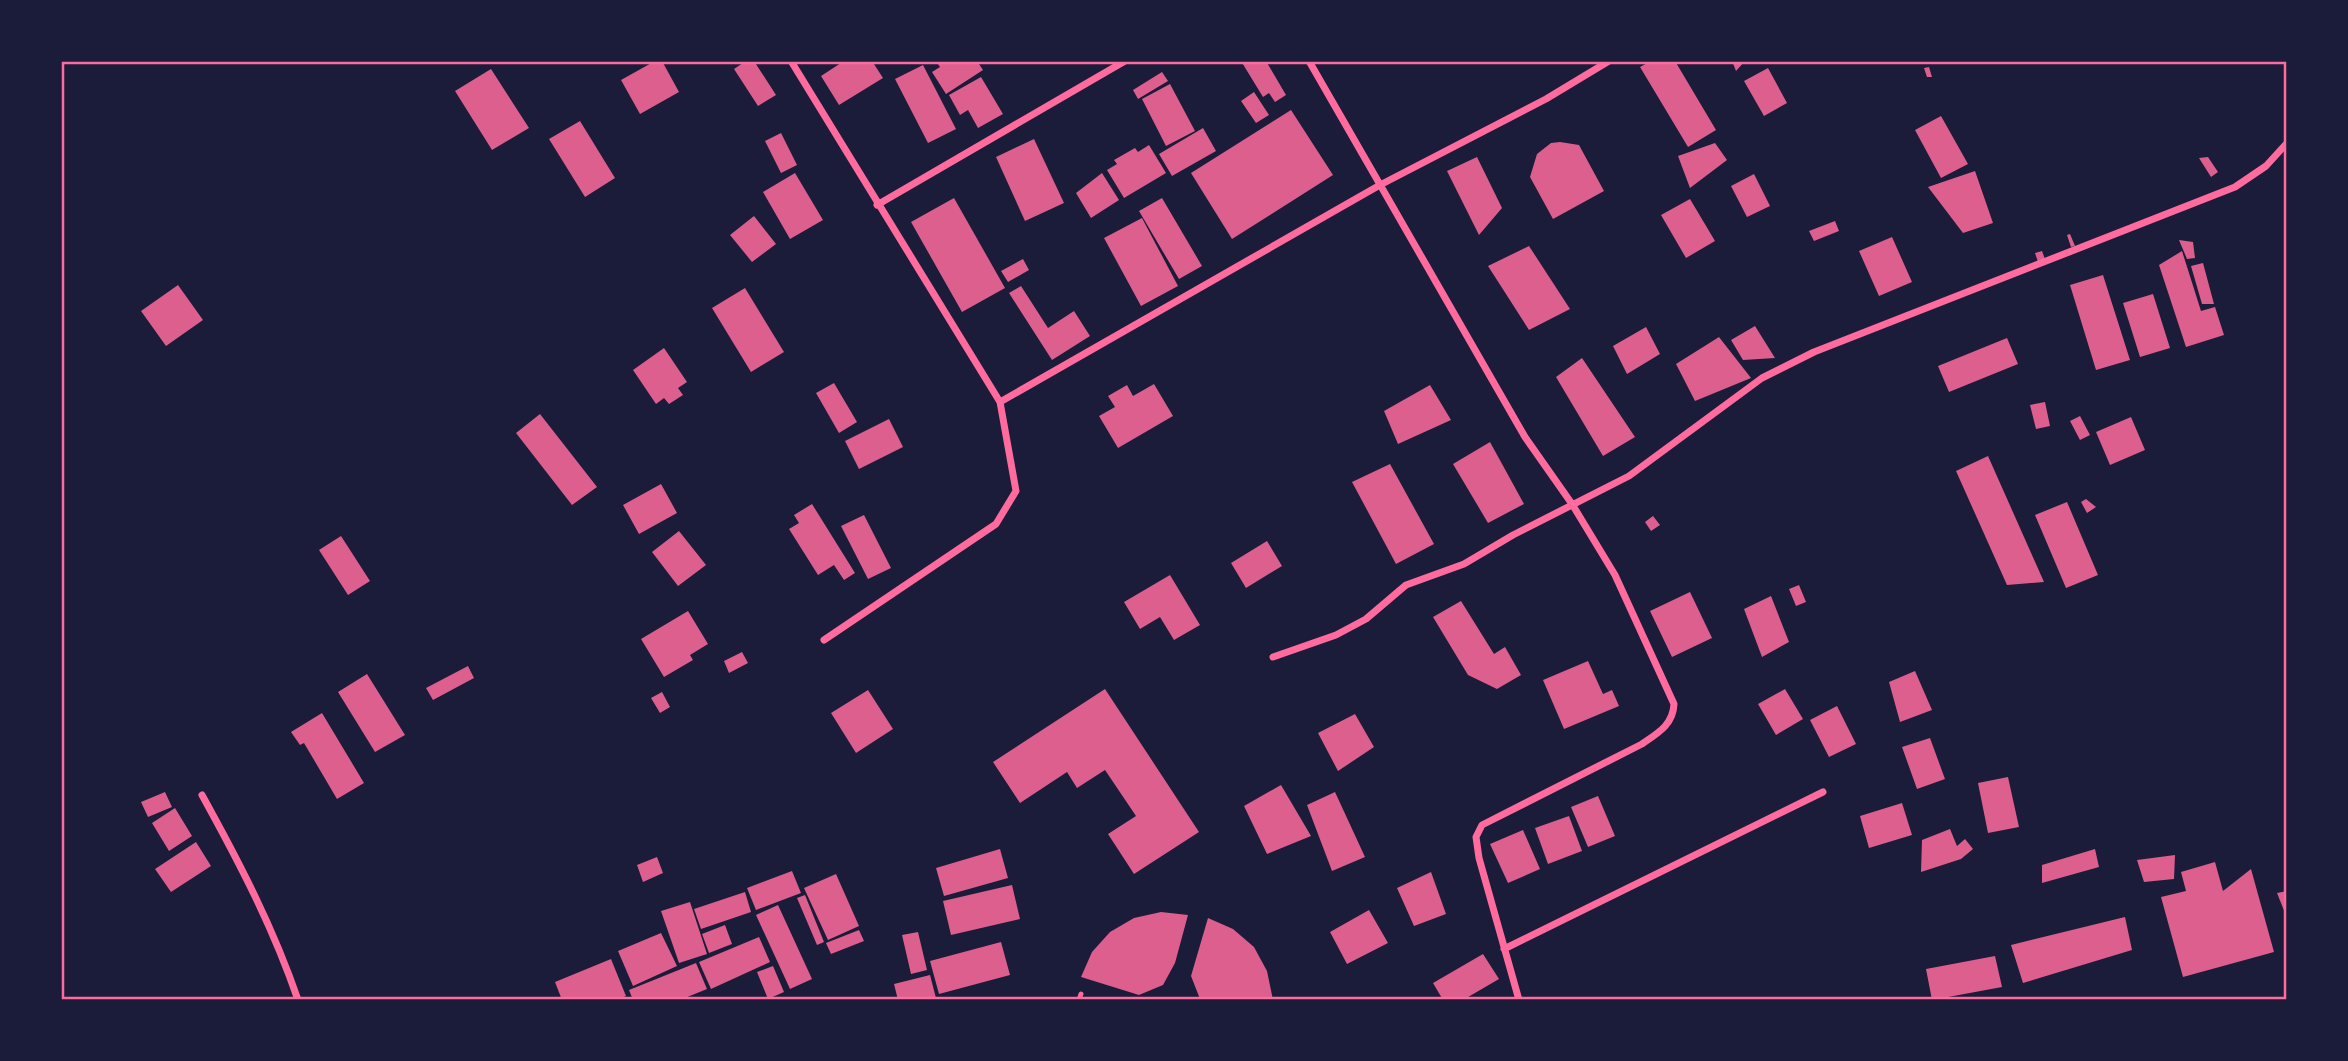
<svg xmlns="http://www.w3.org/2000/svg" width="2348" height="1061" font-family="'Public Sans',sans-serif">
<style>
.building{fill:#dd5f8e}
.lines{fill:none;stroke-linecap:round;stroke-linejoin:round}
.service{stroke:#ff6b9d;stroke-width:5}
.minor{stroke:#ff6b9d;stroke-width:7}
.neatline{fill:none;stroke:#ff6b9d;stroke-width:2.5}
</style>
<rect width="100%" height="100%" fill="#1b1b3a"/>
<path class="building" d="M655,61H662L679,92L640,114L621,80Z
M746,61H754L776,95L758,106L734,69Z
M844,61H872L883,78L839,105L821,76Z
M936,61H977L983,70L946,94L932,72L940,67Z
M1241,61H1266L1286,95L1275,102L1269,93L1263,97Z
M1651,61H1675L1716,130L1688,147L1640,67Z
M1732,61H1745L1736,71Z
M923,65L956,129L928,143L895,79Z
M1929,67L1932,77H1927L1924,68Z
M1768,68L1787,103L1764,116L1744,81Z
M491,69L529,128L492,150L455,91Z
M1162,72L1168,81L1138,99L1133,90Z
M981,77L1003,114L978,128L968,110L960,115L949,95Z
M1170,84L1195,131L1166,146L1142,99Z
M1254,92L1269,115L1256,123L1241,101Z
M1291,110L1333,175L1232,239L1191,173Z
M1941,116L1968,164L1941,178L1915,130Z
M580,121L615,178L585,197L549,139Z
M1203,128L1216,151L1172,176L1159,154Z
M781,133L797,165L781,173L765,141Z
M1034,139L1064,203L1025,221L996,157Z
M1560,142L1579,145L1604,191L1553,219L1530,177L1537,154L1551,143Z
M1715,143L1727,160L1690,188L1678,156Z
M1149,145L1166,173L1124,198L1107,170L1117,164L1114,160L1135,148L1138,152Z
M1477,157L1502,208L1479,235L1447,171Z
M2208,157L2218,172L2211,177L2199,158Z
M1975,171L1993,223L1963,233L1928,187Z
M795,173L823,220L790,239L763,192Z
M1102,173L1119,200L1091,218L1076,193Z
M1754,174L1770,206L1747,217L1731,186Z
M954,198L1005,288L962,312L911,222Z
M1162,198L1202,266L1179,279L1139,211Z
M1690,199L1715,241L1686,258L1661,215Z
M754,216L776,244L752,262L730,235Z
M1142,218L1178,286L1141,306L1104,238Z
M1835,221L1839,231L1814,241L1809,231Z
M2070,234L2075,246L2071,247L2067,235Z
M1892,237L1912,282L1879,296L1859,251Z
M2179,240L2193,242L2195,258L2187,259Z
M1529,246L1570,309L1529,330L1488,266Z
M2042,251L2045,259L2038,262L2035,253Z
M2182,251L2201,311L2215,307L2224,335L2186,347L2159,265Z
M1023,259L1029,270L1008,282L1001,271Z
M2203,263L2214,304H2202L2191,266Z
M2103,275L2130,360L2096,370L2070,285Z
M178,285L203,320L166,346L141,311Z
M1021,286L1048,328L1074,311L1090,336L1052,360L1009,293Z
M745,288L784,352L751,372L712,308Z
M2153,294L2170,348L2140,357L2123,303Z
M1755,326L1775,358L1743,360L1731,340Z
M1646,327L1660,354L1627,374L1613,346Z
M1719,337L1751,378L1695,401L1676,364Z
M2007,338L2018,364L1949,392L1938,366Z
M664,348L687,382L678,388L683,395L669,404L664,398L656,404L633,370Z
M1582,358L1635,437L1603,456L1556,377Z
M834,383L857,422L839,433L816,393Z
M1154,384L1173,416L1118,448L1099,416L1115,407L1108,396L1127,385L1133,396Z
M1430,385L1451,420L1398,444L1384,411Z
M2045,402L2050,426L2036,429L2030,405Z
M540,414L597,487L572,505L516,433Z
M2080,416L2090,435L2080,440L2070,421Z
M2131,417L2145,450L2110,465L2096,432Z
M889,419L903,447L859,469L845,441Z
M1490,442L1524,504L1488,523L1453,464Z
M1988,456L2044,582L2007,585L1956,471Z
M1390,464L1434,544L1396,564L1352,482Z
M661,484L677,513L639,534L623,505Z
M2086,499L2096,507L2087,513L2081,502Z
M2067,502L2098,575L2066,588L2035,515Z
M812,504L855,573L844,580L834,565L818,575L789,529L799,523L794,515Z
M864,515L891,568L868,579L841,526Z
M1653,516L1660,525L1651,531L1645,522Z
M679,531L706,565L678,586L652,552Z
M341,536L370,581L348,595L319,550Z
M1267,541L1282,566L1246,588L1231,563Z
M1170,575L1200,625L1174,640L1160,617L1140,629L1124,602Z
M1799,585L1806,602L1796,606L1789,589Z
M1690,592L1712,638L1672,657L1650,611Z
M1771,596L1789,642L1762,657L1744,609Z
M1461,601L1494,654L1505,647L1521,675L1497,689L1468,675L1433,617Z
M688,611L708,644L690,655L693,660L664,677L641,639Z
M742,652L748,663L729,673L724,661Z
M1588,661L1603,694L1612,690L1619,706L1564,729L1543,680Z
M468,666L474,678L433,700L426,688Z
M1915,671L1932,710L1900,722L1889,682Z
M367,674L405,735L375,752L338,692Z
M1105,689L1199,832L1134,874L1108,834L1136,816L1105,770L1077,788L1067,772L1020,803L993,762Z
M1785,689L1803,719L1776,735L1758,704Z
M868,690L893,729L856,753L831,713Z
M662,692L670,707L660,713L651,698Z
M1837,706L1856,744L1829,757L1810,720Z
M322,713L364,783L337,799L304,743L300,745L291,732Z
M1355,714L1374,747L1338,771L1318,733Z
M1930,738L1945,779L1917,789L1902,747Z
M2008,777L2019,827L1988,833L1978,783Z
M1281,785L1311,836L1267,854L1244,806Z
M165,792L172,807L148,817L141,802Z
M1335,792L1365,857L1332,871L1307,805Z
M1598,796L1615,836L1588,847L1571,807Z
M1902,803L1912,835L1869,848L1860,816Z
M175,808L192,836L169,851L152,823Z
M1569,816L1582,851L1548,864L1535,828Z
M1950,829L1957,846L1965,839L1973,849L1961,859L1921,872L1922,840Z
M1523,830L1540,869L1508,883L1490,844Z
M196,842L211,866L171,892L155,869Z
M1000,849L1008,878L944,896L936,868Z
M2095,849L2099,867L2042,883V865Z
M2175,855L2174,879L2144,882L2137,860Z
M657,857L663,873L643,882L637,865Z
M2215,862L2223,891L2251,869L2274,952L2183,977L2161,897L2186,891L2181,872Z
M792,871L801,893L756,910L747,888Z
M1431,872L1446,914L1414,926L1397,888Z
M836,874L859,926L828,940L804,888Z
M1012,885L1020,919L951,935L943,901Z
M2287,891V918L2277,893Z
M745,892L751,912L701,929L694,909Z
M805,895L824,942L817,945L797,898Z
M690,902L707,954L679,963L661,911Z
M778,905L812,979L790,989L756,915Z
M1369,910L1388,943L1347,964L1330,932Z
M1161,912L1188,915L1175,963L1163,985L1139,995L1081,977L1092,952L1110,932L1134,918Z
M2125,917L2132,950L2023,983L2011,945Z
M1208,918L1233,929L1254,947L1267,971L1273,1000L1200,999L1191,976Z
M725,925L732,944L709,953L702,934Z
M859,930L864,941L831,954L826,943Z
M918,932L927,970L911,974L902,935Z
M661,933L677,966L633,986L618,951Z
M759,937L770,962L711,989L699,962Z
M1001,942L1010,975L939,994L930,961Z
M1483,954L1499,979L1463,1000H1443L1433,983Z
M1995,956L2002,987L1932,1000L1926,969Z
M611,959L626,996L617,1000H562L555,982Z
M696,963L707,989L680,1000H633L629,990Z
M773,966L784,992L768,999L757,972Z
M930,975L936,998L898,1000L894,984Z"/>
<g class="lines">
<path class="service" d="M1079,1000L1081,994"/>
<path class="minor" d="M791,61L1000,402L1380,185L1546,99L1609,61
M1309,61L1525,437L1572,504L1615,575L1674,704C1673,725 1658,733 1642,744L1482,825L1476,837L1479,858L1519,1000
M877,205L1125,61
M824,640L996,524L1016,491L1000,402
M1273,657L1336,635L1366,619L1406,585L1464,564L1513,535L1629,476L1762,378L1814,352L2235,187L2266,166L2287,143
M202,795C239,862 273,927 298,1000
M1504,949L1823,792"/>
</g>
<rect width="2348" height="1061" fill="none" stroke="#1b1b3a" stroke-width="126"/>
<rect x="63" y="63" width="2222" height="935" class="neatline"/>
</svg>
